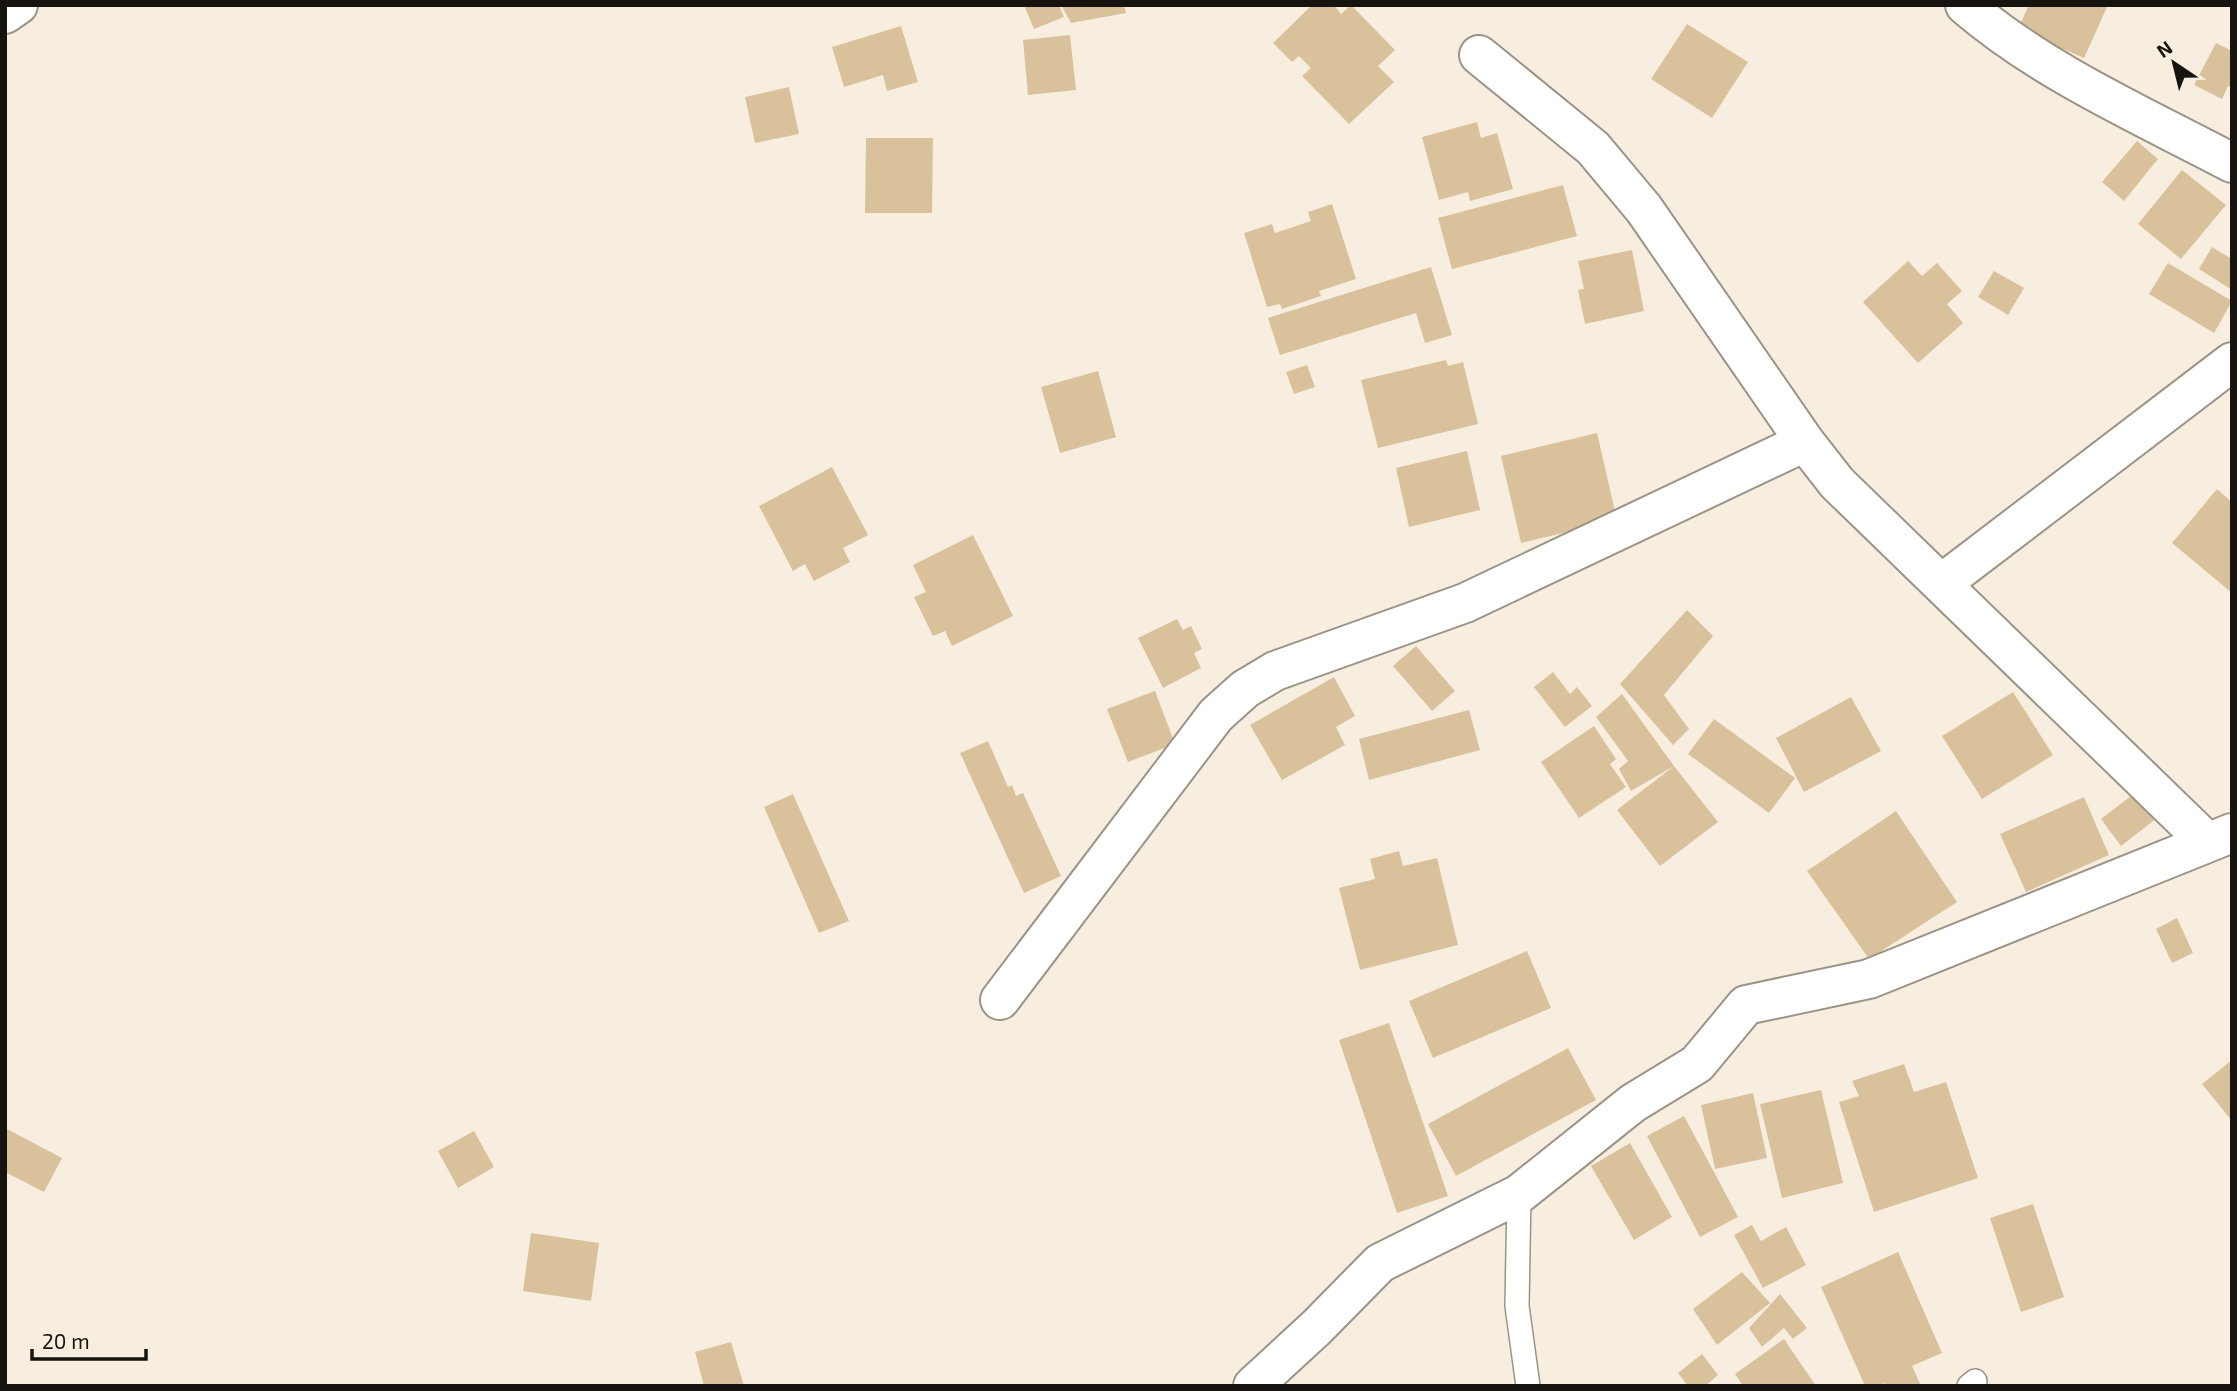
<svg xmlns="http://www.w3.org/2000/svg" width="2237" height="1391" font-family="'Exo 2',sans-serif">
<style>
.building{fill:#d9c29b}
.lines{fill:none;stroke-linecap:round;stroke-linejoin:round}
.service-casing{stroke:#9b9486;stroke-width:26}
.minor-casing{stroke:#9b9486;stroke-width:42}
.service{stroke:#fff;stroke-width:23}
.minor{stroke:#fff;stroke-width:38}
</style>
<rect width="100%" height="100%" fill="#f7eee0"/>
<path class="building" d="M1024,5H1059L1064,17L1034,29Z
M1061,5H1124L1126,13L1071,23Z
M1312,5H1334L1341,14L1351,5L1395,50L1378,66L1394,82L1349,124L1302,76L1311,68L1299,56L1292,62L1273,43Z
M2029,5H2108L2084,58L2018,29Z
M1687,24L1748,62L1712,118L1651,79Z
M901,26L918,82L887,91L883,75L844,87L832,47Z
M1070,35L1076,90L1028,95L1023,40Z
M2216,43L2232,51V88L2228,86L2222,99L2194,85Z
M789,87L799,134L755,143L745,97Z
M1477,122L1481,138L1497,133L1513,189L1470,201L1468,192L1439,200L1422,137Z
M866,138H933L932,213H865Z
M2137,141L2158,159L2124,201L2102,182Z
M2182,170L2226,205L2181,259L2138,224Z
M1563,185L1577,236L1452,269L1438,218Z
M1332,204L1356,279L1319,291L1321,296L1282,309L1280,304L1267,307L1244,233L1272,224L1275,233L1311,221L1308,212Z
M2212,247L2232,259V290L2199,269Z
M1632,250L1644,311L1585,324L1578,290L1584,289L1578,261Z
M1908,261L1922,276L1937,263L1962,291L1947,304L1963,323L1918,363L1863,302Z
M2168,263L2232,301L2214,333L2149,294Z
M1431,267L1452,335L1425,343L1416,313L1280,355L1268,318Z
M1994,271L2024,288L2008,315L1978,297Z
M1446,360L1448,366L1463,362L1478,424L1378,448L1361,380Z
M1307,365L1315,387L1294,394L1286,372Z
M1098,371L1116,437L1060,453L1041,387Z
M1597,433L1617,520L1521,543L1501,456Z
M1467,451L1480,510L1409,527L1396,468Z
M832,467L868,535L843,548L850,562L814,581L805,564L793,571L759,506Z
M2217,489L2232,502V593L2172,543Z
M973,535L1013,616L952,646L945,631L933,636L914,597L926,592L913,565Z
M1687,610L1713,636L1664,695L1689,729L1673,745L1620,684Z
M1177,619L1183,630L1191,626L1202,649L1194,653L1201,668L1163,688L1138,638Z
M1416,646L1455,691L1432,711L1393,666Z
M1553,672L1570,694L1577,687L1592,706L1565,727L1534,687Z
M1334,677L1355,716L1336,727L1345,745L1282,780L1250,725Z
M1155,691L1175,744L1128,762L1107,709Z
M2013,692L2053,755L1982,799L1942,736Z
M1622,694L1674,766L1631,791L1619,769L1628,761L1596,717Z
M1851,697L1881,751L1804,792L1776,738Z
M1469,710L1480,750L1369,780L1359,739Z
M1714,719L1795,778L1769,813L1688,754Z
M1594,726L1616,759L1610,764L1626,787L1579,818L1541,762Z
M988,741L1008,787L1012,785L1016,796L1023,793L1061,876L1024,893L960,753Z
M1674,766L1718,822L1660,866L1617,810Z
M2136,792L2157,818L2121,846L2101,819Z
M793,794L849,921L819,933L764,807Z
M2084,797L2109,855L2026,892L2000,834Z
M1896,811L1957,902L1869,959L1807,871Z
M1399,851L1403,866L1437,858L1458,945L1360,970L1339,888L1375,879L1370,859Z
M2177,918L2193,953L2172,963L2156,929Z
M1527,951L1551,1008L1433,1058L1409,1001Z
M1389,1023L1448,1196L1397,1213L1339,1040Z
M1568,1048L1596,1100L1456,1176L1428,1124Z
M2232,1060V1121L2202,1084Z
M1904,1064L1914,1092L1946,1082L1978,1178L1874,1212L1839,1102L1859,1096L1852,1081Z
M1821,1090L1843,1183L1782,1198L1760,1104Z
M1753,1093L1767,1158L1715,1169L1701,1105Z
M1684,1116L1738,1217L1700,1237L1647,1136Z
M5,1128L62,1158L44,1192L5,1172Z
M474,1131L494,1167L458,1188L438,1151Z
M1630,1143L1672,1217L1634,1240L1591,1166Z
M2033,1204L2064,1297L2021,1312L1990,1218Z
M1752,1225L1761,1241L1786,1227L1806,1265L1763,1288L1734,1235Z
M531,1233L599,1243L591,1301L523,1291Z
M1898,1252L1942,1353L1912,1366L1921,1386H1887L1885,1383L1880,1386H1865L1821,1287Z
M1742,1272L1770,1303L1717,1345L1693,1309Z
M1780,1294L1807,1328L1793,1339L1784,1328L1762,1347L1749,1328Z
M1784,1339L1816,1386H1743L1735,1374Z
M731,1342L744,1386H704L695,1352Z
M1702,1354L1718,1375L1705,1386H1688L1678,1373Z"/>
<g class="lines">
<defs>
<path id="service" d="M1519,1194L1517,1306L1528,1386
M1969,1386L1975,1381"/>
<path id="minor" d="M1965,5C2043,72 2141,115 2232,163
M5,14L18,5
M1479,55L1593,148L1644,209L1805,442L1837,483L2207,842
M1941,584L2232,362
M1000,1000L1216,715L1245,689L1275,671L1465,603L1805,442
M1253,1386L1317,1327L1380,1263L1519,1194L1633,1103L1697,1064L1746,1005L1869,979L2232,833"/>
</defs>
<use href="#service" class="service-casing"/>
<use href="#minor" class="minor-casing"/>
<use href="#service" class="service"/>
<use href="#minor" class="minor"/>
</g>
<rect width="2237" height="1391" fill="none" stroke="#17140f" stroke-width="14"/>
<g transform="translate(2174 63) rotate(325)" stroke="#f7eee0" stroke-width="5" paint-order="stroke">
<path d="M0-5L12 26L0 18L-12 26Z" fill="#17140f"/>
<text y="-10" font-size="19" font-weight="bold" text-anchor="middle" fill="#17140f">N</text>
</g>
<path d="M32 1349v10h114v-10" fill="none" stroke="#17140f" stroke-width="3.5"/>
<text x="42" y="1349" font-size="21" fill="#17140f" stroke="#f7eee0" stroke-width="5" paint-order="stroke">20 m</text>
</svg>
